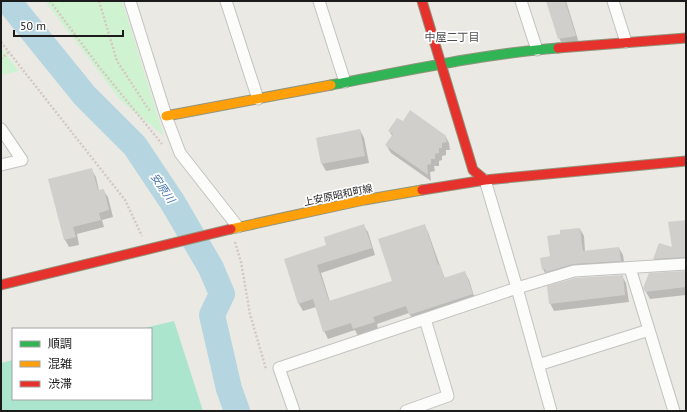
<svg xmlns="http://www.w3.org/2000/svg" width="687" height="412" font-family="'PT Sans','Noto Sans JP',sans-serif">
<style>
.park{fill:#cff3d1}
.pitch{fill:#ace5ce}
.shadow{fill:#0003}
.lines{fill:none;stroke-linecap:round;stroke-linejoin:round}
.river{stroke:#b5d6e0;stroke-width:26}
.building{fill:#d1cfcb}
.street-casing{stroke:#c2c2c0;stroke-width:13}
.fast-casing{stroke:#91947c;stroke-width:11}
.slow-casing{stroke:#91947c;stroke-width:11}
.jam-casing{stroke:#91947c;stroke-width:11}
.path{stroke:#d6c7c3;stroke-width:2.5;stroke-dasharray:2 2;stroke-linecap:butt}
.street{stroke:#fcfcfb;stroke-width:11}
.fast{stroke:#30b455;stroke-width:9}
.slow{stroke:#ff9f0a;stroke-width:9}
.jam{stroke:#e5322d;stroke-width:9}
.labels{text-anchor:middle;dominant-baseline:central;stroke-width:3.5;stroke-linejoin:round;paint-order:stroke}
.street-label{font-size:10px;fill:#1b1b1b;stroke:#fff}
.neighbourhood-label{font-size:11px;fill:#4e4e4e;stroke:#fff}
.water-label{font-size:11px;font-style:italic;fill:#4476af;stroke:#fff}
</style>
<rect width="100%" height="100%" fill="#eae9e4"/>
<path class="park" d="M45,1H122L164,136L121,101Z
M1,48L19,71L1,75Z"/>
<path class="pitch" d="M174,321L203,411H1V363L13,360V399H151V329H140Z"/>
<path class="shadow" d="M547,1H566L579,43L563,46L559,38Z
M403,123L445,135L449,143L450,150H446V155L442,156V160L439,161V166H434L435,171L430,172L431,181L391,153L386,145L393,137L389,131Z
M360,130L364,138L369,163L326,171L322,164L317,138Z
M91,169L96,177L99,191L103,190L108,197L113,217L102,220L104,227L77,234L79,245L69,247L65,240L50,180Z
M686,221V264L658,266L654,259L660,244L673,249Z
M363,225L368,232L375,255L321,273L330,302L393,281L424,225L428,232L440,266L445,279L465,273L469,280L476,302L414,322L409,313L377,324L378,329L358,336L355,330L328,339L324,331L316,307L303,311L299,304L285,260L327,246Z
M580,229L584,236L585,252L619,248L623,255L625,268L547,277L543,269L551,257L561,235Z
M686,272V295L650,299L646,292Z
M622,276L626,283L629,302L554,311L550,303Z"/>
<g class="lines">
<path class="river" d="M8,1L85,96L135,146L173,203L211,268L222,294L212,315L229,389L237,411"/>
</g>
<path class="building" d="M546,1H565L576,36L558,39Z
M410,110L445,135L447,142L442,143V148H439V153L435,154V159H431V164L427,165L428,175L385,145L393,134L388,131L397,118L403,121Z
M360,129L365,156L321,164L316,138Z
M92,168L98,190L104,189L109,210L99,213L101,220L73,227L76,237L64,240L48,179Z
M686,220V257L653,259L659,243L672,247L668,222Z
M364,224L372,248L317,265L329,301L392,281L378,239L425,224L438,265L440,264L444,278L465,271L473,294L409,315L406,306L373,317L375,322L353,329L351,323L323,332L313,299L298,304L284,259L326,245L324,237Z
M580,228L583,251L619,247L621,261L573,264L546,272L545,269L542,270L540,258L550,256L547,236L560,234V230Z
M686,271V287L645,292L643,288L649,273Z
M623,275L625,295L549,304L547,286L575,278Z"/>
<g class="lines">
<defs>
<path id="street" d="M130,1L166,116L180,153L238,227
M226,1L258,99
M319,1L345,82
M521,1L537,50
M613,1L626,42
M1,129L22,160L1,165
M485,180L517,288L574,271L686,264
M630,268L674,411
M538,365L649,330
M294,411L279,368L517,288L551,411
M406,411L448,396L425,319"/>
<path id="fast" d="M331,85C406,71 482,54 558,48"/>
<path id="slow" d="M166,116L331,85
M231,229L364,200L422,190"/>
<path id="jam" d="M422,1L473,170L485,180
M558,48L686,38
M422,190L485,180L686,161
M1,285L231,229"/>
</defs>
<use href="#street" class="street-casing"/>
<use href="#fast" class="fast-casing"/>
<use href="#slow" class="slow-casing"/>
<use href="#jam" class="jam-casing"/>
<path class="path" d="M50,1L100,68L162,144
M99,1L117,61L147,107L151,112
M1,42L125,200L142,236
M1,59L9,52
M235,242L241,262L250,314L266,369"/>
<use href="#street" class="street"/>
<use href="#fast" class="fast"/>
<use href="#slow" class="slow"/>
<use href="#jam" class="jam"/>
</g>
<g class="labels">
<g class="street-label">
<text transform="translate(338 195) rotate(-12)">上安原昭和町線</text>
</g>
<g class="neighbourhood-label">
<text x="452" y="37">中屋二丁目</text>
</g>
<g class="water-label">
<text transform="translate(163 188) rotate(56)">安原川</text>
</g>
</g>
<rect width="687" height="412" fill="none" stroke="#1b1b1b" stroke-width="4"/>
<rect x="12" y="328" width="140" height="72" fill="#ffffff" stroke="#a4a4a4"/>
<rect x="20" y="341" width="20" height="6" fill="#30b455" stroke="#a4a4a4"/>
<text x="48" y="348" font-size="12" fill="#1b1b1b">順調</text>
<rect x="20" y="361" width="20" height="6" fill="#ff9f0a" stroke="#a4a4a4"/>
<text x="48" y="368" font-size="12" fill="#1b1b1b">混雑</text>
<rect x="20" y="381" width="20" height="6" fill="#e5322d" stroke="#a4a4a4"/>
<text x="48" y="388" font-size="12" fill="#1b1b1b">渋滞</text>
<path d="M14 30v6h109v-6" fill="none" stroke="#1b1b1b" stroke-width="2"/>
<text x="20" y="30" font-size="12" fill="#1b1b1b" stroke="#ffffff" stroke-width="3" paint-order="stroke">50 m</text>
</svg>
